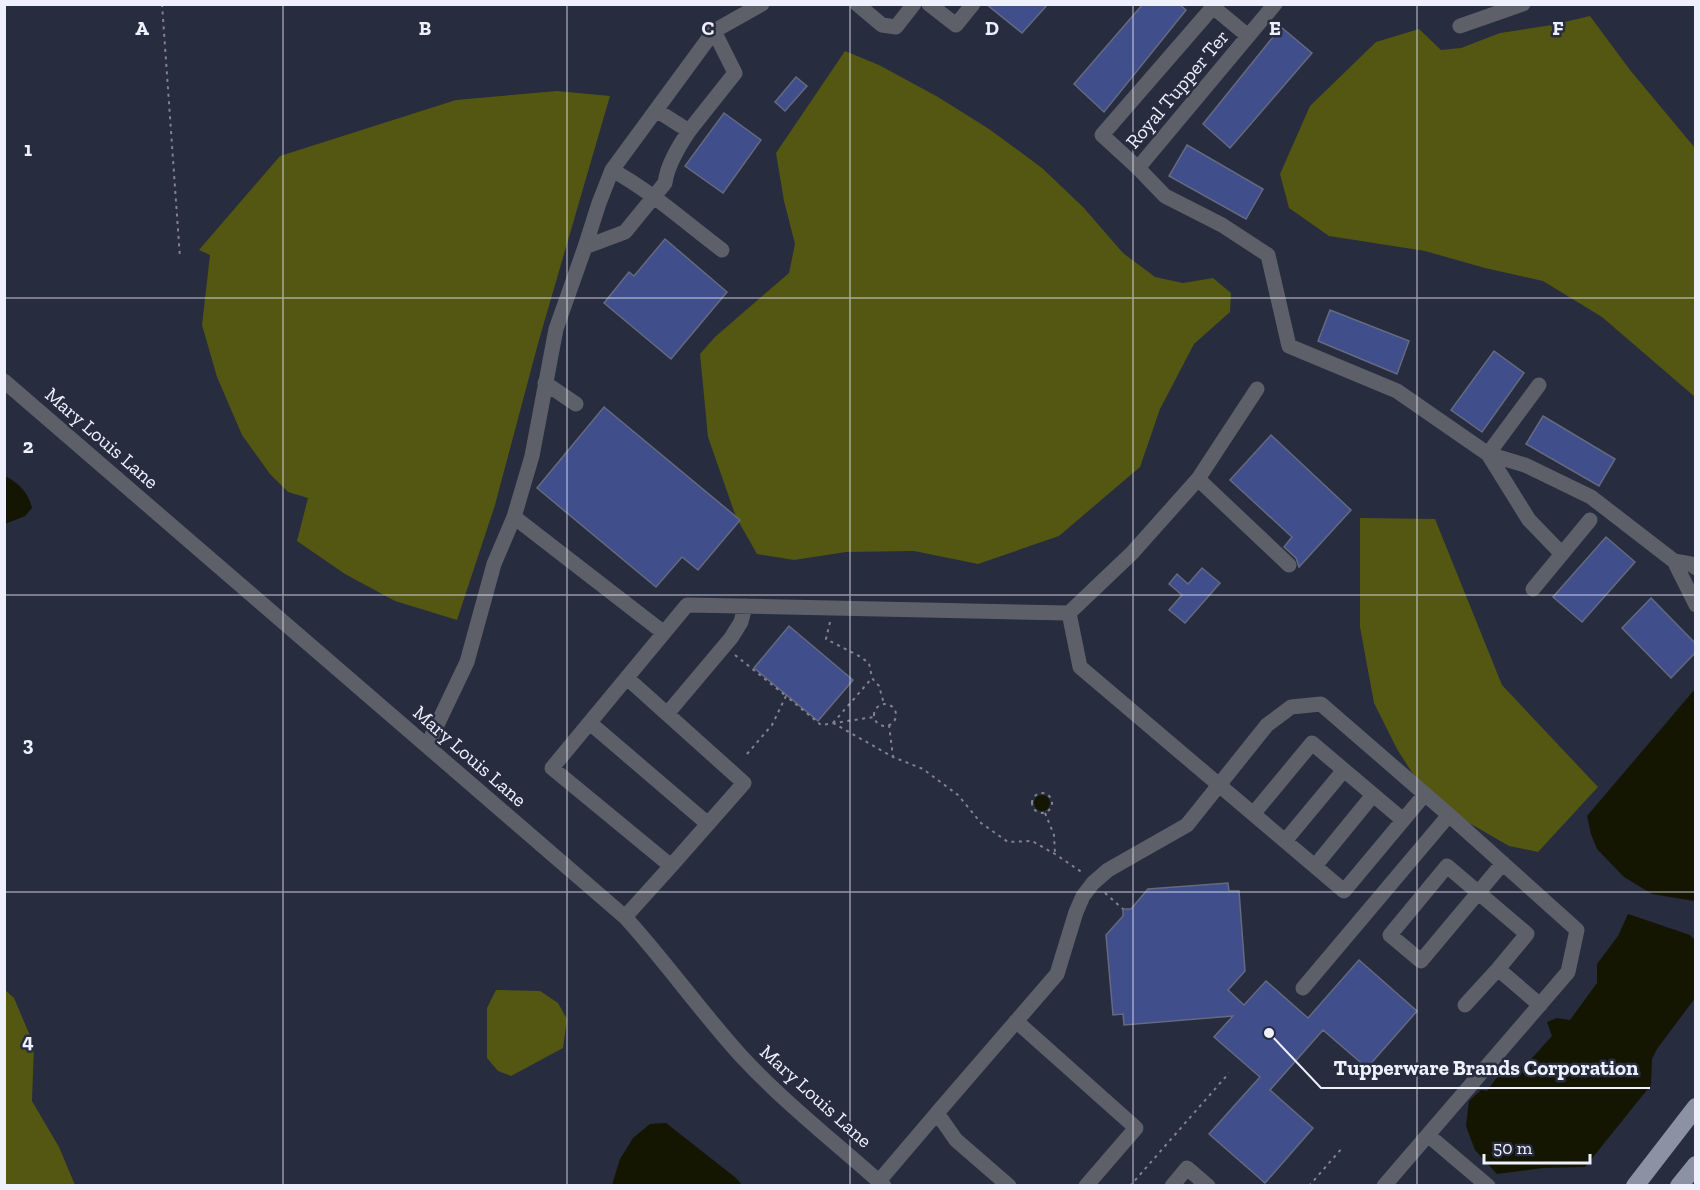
<svg xmlns="http://www.w3.org/2000/svg" width="1700" height="1190" font-family="'Zilla Slab',serif">
<style>
.green{fill:#535711}
.water{fill:#151601}
.building{fill:#404e8c;stroke:#646a7f;stroke-width:1.5}
.lines{fill:none;stroke-linecap:round;stroke-linejoin:round}
.path{stroke:#7f8392;stroke-width:2;stroke-dasharray:3 4.5;stroke-linecap:butt}
.minor{stroke:#5d6069;stroke-width:15}
.major{stroke:#8c91a4;stroke-width:18}
.grid{fill:none;stroke:#eef1fd;stroke-width:1.5;stroke-opacity:0.55}
.labels{text-anchor:middle;dominant-baseline:central;stroke-width:5;stroke-linejoin:round;paint-order:stroke}
.street-label{font-size:20px;fill:#eef1fd;stroke:#272c3e}
.grid-label{font-size:20px;text-anchor:middle;font-weight:bold;fill:#eef1fd;stroke:#272c3e;stroke-width:5;stroke-linejoin:round;paint-order:stroke}
.leader{fill:none;stroke:#eef1fd;stroke-width:2}
.callout-dot{fill:#eef1fd;stroke:#272c3e;stroke-width:2}
.callout-label{font-size:21px;text-anchor:middle;font-weight:bold;fill:#eef1fd;stroke:#272c3e;stroke-width:5;stroke-linejoin:round;paint-order:stroke}
</style>
<rect width="100%" height="100%" fill="#272c3e"/>
<path class="green" d="M1590,16L1630,70L1695,148V397L1602,317L1543,281L1485,268L1425,251L1329,236L1289,208L1280,174L1310,106L1376,42L1419,29L1441,50L1461,48L1500,33L1552,25Z
M845,51L879,65L938,97L989,129L1042,168L1083,207L1123,253L1155,277L1183,283L1213,278L1231,293L1230,312L1194,344L1160,409L1140,467L1059,536L978,564L914,551L846,552L794,560L757,554L736,517L708,437L700,354L715,337L789,273L795,244L784,201L776,153Z
M557,91L610,96L539,340L495,505L457,620L395,601L345,574L297,541L308,498L288,492L270,474L242,435L217,377L202,325L210,255L199,250L280,156L456,100Z
M1360,518L1435,519L1502,685L1598,787L1538,852L1509,846L1457,816L1418,782L1397,749L1374,703L1360,627Z
M5,990L14,998L34,1045L32,1101L59,1147L75,1185H5Z
M496,990L540,991L558,1003L567,1019L563,1048L511,1076L498,1071L487,1058V1008Z"/>
<path class="water" d="M5,476C19,483 28,492 32,508L25,516L5,524Z
M1695,689L1696,900L1694,901L1652,894L1624,877L1597,849L1591,834L1587,816Z
M1034 803a8 8 0 1 1 16 0a8 8 0 1 1-16 0Z
M1628,914L1690,935L1695,940V998L1657,1049L1652,1059L1651,1085L1585,1167L1543,1168L1497,1174L1475,1150L1466,1126L1469,1101L1481,1090L1487,1091L1501,1072L1510,1076L1534,1056L1552,1036L1547,1022L1557,1018L1570,1020L1597,983V964L1618,936Z
M666,1123L736,1178L742,1185H612L620,1159L633,1138L650,1124Z"/>
<path class="building" d="M986,4H1048L1022,33Z
M1143,4H1179L1186,10L1104,112L1074,84Z
M1281,27L1312,53L1230,148L1203,124Z
M796,77L807,86L785,111L775,102Z
M724,113L761,140L723,193L685,166Z
M1187,145L1263,189L1246,219L1169,176Z
M665,239L727,292L671,359L604,303L629,272L634,276Z
M1330,310L1409,341L1397,374L1318,341Z
M1494,351L1524,373L1482,432L1451,410Z
M604,407L740,520L698,570L682,557L656,587L537,488Z
M1543,416L1615,459L1599,486L1526,444Z
M1271,435L1351,510L1299,567L1296,558L1284,547L1292,537L1230,480Z
M1606,537L1635,562L1582,622L1553,597Z
M1202,568L1220,583L1185,623L1169,610L1182,595L1169,584L1177,574L1188,584Z
M1651,598L1695,643V653L1671,678L1622,628Z
M789,626L853,680L818,721L754,668Z
M1228,883L1229,891H1239L1245,971L1228,990L1244,1005L1266,981L1308,1018L1359,960L1417,1011L1367,1068L1323,1030L1270,1090L1313,1128L1265,1183L1209,1134L1260,1077L1214,1037L1233,1016L1124,1025L1123,1014L1113,1015L1106,935L1123,916V909H1131L1148,889Z"/>
<g class="lines">
<path class="path" d="M162,4L180,258
M830,622L826,639L859,656L869,663L872,678L879,686L884,704
M735,655L786,696
M874 715a11 11 0 1 1 22 0a11 11 0 1 1-22 0Z
M833,723L893,757L923,769L958,795L981,823L1008,842L1032,841L1055,854L1083,873
M833,723L872,678
M889,725L893,757
M747,754L772,725L786,696L821,725L874,717
M1032 803a10 10 0 1 1 20 0a10 10 0 1 1-20 0Z
M1045,813L1054,835L1055,854
M1105,893L1123,909
M1130,1186L1229,1073
M1309,1186L1343,1147"/>
<path class="minor" d="M857,4L882,25L896,27L914,4
M929,4L956,25L973,4
M1275,4L1138,168L1165,196L1222,225L1268,255L1289,346L1397,391L1488,454L1525,465L1591,497L1674,561L1691,564L1696,568
M1460,26L1523,4
M689,131L735,73L714,31
M1138,168L1102,135L1213,7L1248,36
M612,170C652,192 686,223 722,250
M585,247L625,232L665,183C667,165 679,146 689,131L656,110
M4,381L625,917C666,962 701,1012 742,1057C786,1104 836,1143 884,1186
M545,383L576,404
M1539,385L1488,454L1529,520L1562,554
M1198,479L1289,565
M514,517L664,633
M1674,561L1696,605
M1533,589L1590,520
M1069,613L1080,667L1344,891L1425,794
M627,678L744,783L671,866
M667,714L731,638L741,622L745,606
M590,723L708,824
M427,746L467,662L494,564L514,517L532,456L556,329L585,247L599,203L612,170L714,31L762,4
M1254,813L1312,743L1403,820
M1285,841L1344,770
M1503,863L1421,961L1390,935L1447,866L1527,934L1498,969L1540,1005
M1315,866L1373,795
M625,917L671,866L552,768L687,605L1069,613L1132,553L1198,479L1257,389
M1303,988L1449,815
M1465,1005L1498,969
M1016,1021L1136,1128L1086,1186
M1429,1136L1488,1186
M879,1181L937,1113
M1009,1186L956,1140L937,1113L1057,974L1076,912L1083,896L1093,883L1108,870L1187,825L1267,725L1291,707L1321,704L1449,815L1577,930L1568,972L1384,1186
M1172,1186L1187,1168L1208,1186"/>
<path class="major" d="M1635,1186L1696,1107
M1679,1186L1696,1165"/>
</g>
<path class="grid" d="M283,4V1186M567,4V1186M850,4V1186M1133,4V1186M1417,4V1186M4,298H1696M4,595H1696M4,892H1696"/>
<g class="labels">
<g class="street-label">
<text transform="translate(1177 89) rotate(-50)">Royal Tupper Ter</text>
<text transform="translate(102 438) rotate(41)">Mary Louis Lane</text>
<text transform="translate(470 756) rotate(41)">Mary Louis Lane</text>
<text transform="translate(816 1096) rotate(42)">Mary Louis Lane</text>
</g>
</g>
<g class="grid-label">
<text x="142" y="35">A</text>
<text x="425" y="35">B</text>
<text x="708" y="35">C</text>
<text x="992" y="35">D</text>
<text x="1275" y="35">E</text>
<text x="1558" y="35">F</text>
<text x="28" y="156">1</text>
<text x="28" y="453">2</text>
<text x="28" y="751">3</text>
<text x="28" y="1048">4</text>
</g>
<path class="leader" d="M1269 1033L1321 1088H1650"/>
<circle class="callout-dot" cx="1269" cy="1033" r="6"/>
<g class="callout-label">
<text x="1486" y="1075">Tupperware Brands Corporation</text>
</g>
<rect width="1700" height="1190" fill="none" stroke="#eef1fd" stroke-width="12"/>
<path d="M1484 1154v9h106v-9" fill="none" stroke="#eef1fd" stroke-width="3"/>
<text x="1493" y="1154" font-size="18" fill="#eef1fd" stroke="#272c3e" stroke-width="4.5" paint-order="stroke">50 m</text>
</svg>
